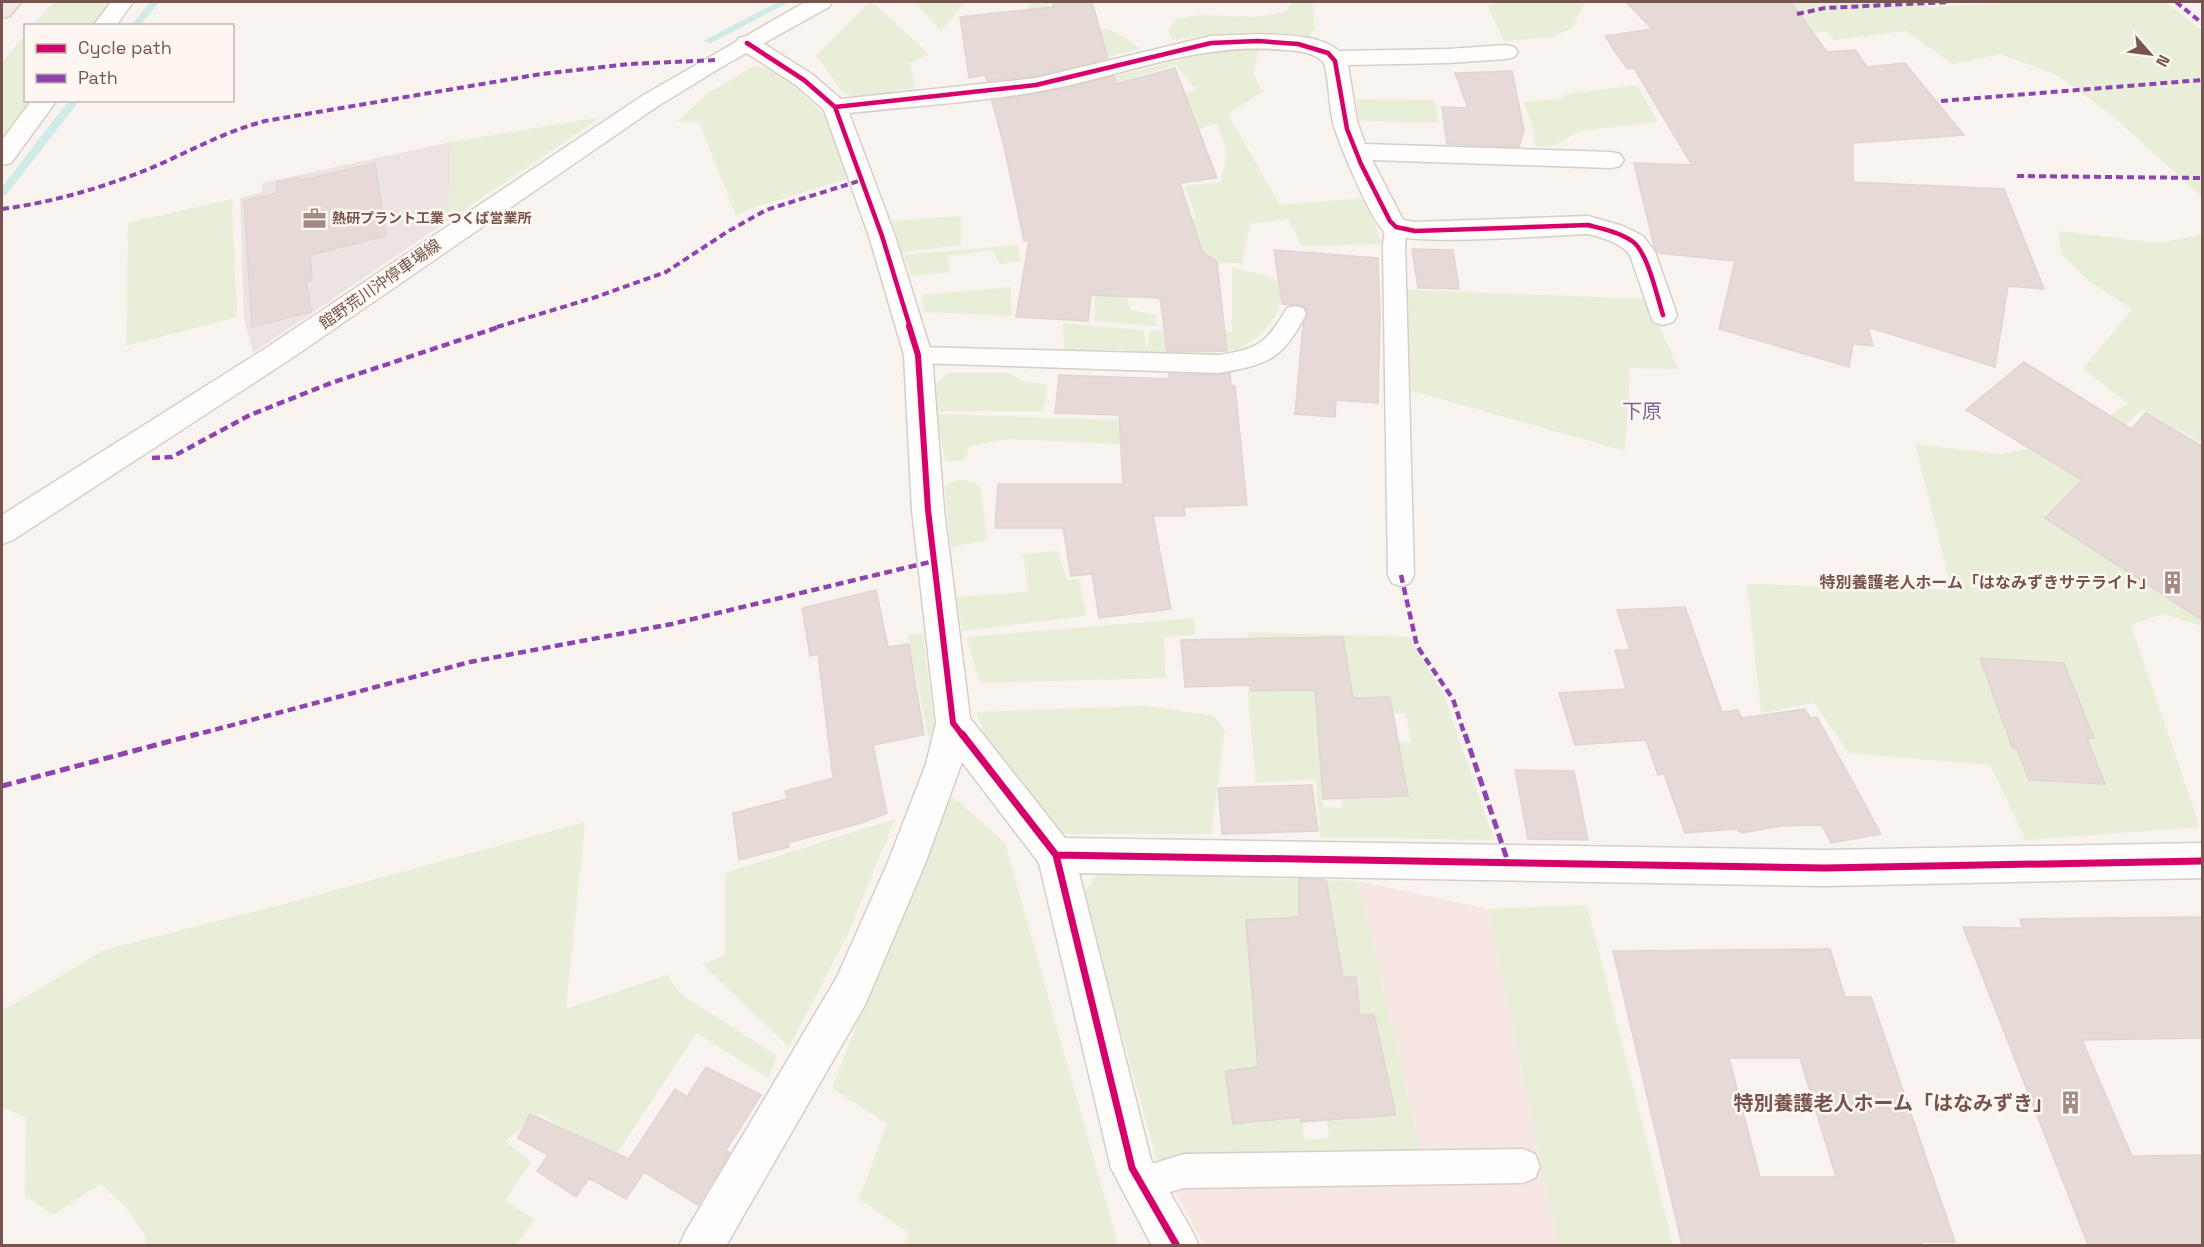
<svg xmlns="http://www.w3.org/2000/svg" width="2204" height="1247" font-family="'Space Grotesk','Noto Sans JP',sans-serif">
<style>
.commercial{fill:#f7e7e3}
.industrial{fill:#ece4e0}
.green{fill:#e9eed9;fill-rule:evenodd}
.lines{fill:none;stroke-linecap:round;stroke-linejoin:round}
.stream{fill:#d0eae8;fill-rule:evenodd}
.building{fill:#e5dad6;stroke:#e1d5d0;stroke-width:1.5;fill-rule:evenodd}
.service-casing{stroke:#d7ceca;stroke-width:3}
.minor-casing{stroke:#d7ceca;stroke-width:3}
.secondary-casing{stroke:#d8ceca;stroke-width:3}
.motorway-casing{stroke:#d9cfcb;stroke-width:3}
.service{fill:#fefdfc;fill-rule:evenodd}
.minor{fill:#fefdfc;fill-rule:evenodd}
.secondary{fill:#fefdfc;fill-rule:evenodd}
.motorway{fill:#f2e8e6;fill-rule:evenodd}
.quiet-far2{stroke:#8e44ad;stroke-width:4;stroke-dasharray:7 4;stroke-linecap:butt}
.quiet-far1{stroke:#8e44ad;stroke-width:4.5;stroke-dasharray:8 4.5;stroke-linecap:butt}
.quiet{stroke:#8e44ad;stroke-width:5;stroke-dasharray:10 5;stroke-linecap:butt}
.cycleway-far2-casing{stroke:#fef7f1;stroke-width:8}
.cycleway-far1-casing{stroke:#fef7f1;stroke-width:10}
.cycleway-casing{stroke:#fef7f1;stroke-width:10}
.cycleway-far2{stroke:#d6006c;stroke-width:4.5}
.cycleway-far1{stroke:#d6006c;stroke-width:6}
.cycleway{stroke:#d6006c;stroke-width:7}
.labels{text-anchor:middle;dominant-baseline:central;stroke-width:5;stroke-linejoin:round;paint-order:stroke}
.far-poi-label{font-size:14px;font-weight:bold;fill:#77554e;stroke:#fef7f1;text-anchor:start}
.street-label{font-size:16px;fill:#77554e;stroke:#fef7f1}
.poi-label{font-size:16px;font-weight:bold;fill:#77554e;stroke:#fef7f1;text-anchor:end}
.quarter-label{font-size:20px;fill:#7b6692;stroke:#fef7f1}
.near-poi-label{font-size:20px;font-weight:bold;fill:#77554e;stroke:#fef7f1;text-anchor:end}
</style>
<rect width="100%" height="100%" fill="#f8f3ee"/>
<path class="commercial" d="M1358,881L1488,909L1558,1245H1204L1157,1161L1421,1151Z"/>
<path class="industrial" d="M451,142L449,220L253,353L244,318L240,198L262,192V183Z"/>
<path class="green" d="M54,2H111L91,25H33Z
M869,2H872L929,54L910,63L915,88L858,98L843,93L816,55Z
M914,2H969L964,4L941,31Z
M1028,2H1049L1057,32C1095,27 1109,22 1140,49L1042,72Z
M1291,2H1312L1315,28L1309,36C1259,30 1223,32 1173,40L1168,30L1177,19L1198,15L1254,17L1288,11Z
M1502,2H1585L1572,28L1553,37L1504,41L1487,5Z
M1760,2H1920L1930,7L2020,2H2166L2202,31V197L2108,112L2056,75L2001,54L1953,64L1906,31L1834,40L1827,32L1780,33L1777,13Z
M25,34L26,100L30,101L2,136V63Z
M1236,46L1260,47L1253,73L1262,92L1228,114L1280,205L1365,198L1382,244L1302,246L1288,219L1250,224L1242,263L1137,264L1149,224L1196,218L1185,186L1221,182L1227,152L1217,123L1176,136L1160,103L1196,90L1176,65L1115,83L1064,89Z
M756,65L789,79L826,117L847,179L752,208L736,216L699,122H677L707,94Z
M1637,85L1658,122L1579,131L1554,146L1535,147L1532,124L1524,102L1560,99L1567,94Z
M1356,99L1434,100L1439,123L1359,121Z
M601,117L449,220L451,142Z
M232,199L237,317L126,346L128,223Z
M961,216V245L902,252L892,221Z
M2059,231L2158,243L2202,234V443L2142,410L2099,449L2202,507V544L2088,474L2045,518L2202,620V626L2163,614L2131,625L2200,827L2026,840L1990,765L1849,753L1814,703L1761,713L1747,584L1952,590L1915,444L2000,454L2056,445L2090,430L2128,403L2083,369L2132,309L2089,281L2061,254Z
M1018,245L1021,261L1000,264L992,250L947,256L950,272L912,276L903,255Z
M1232,268L1262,274L1286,284L1276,316L1260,336L1237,350L1183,356L1147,352L1132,354L1123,349L1064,353L1063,323L1143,330L1147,350L1150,330L1232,332Z
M1011,287L1012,316L925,312L922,295Z
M1096,287H1117L1127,297L1130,310L1156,315L1157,326L1094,321Z
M1407,290L1648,299L1678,369L1630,368L1625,451L1409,390Z
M948,373H1010L1024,382L1047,384L1043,411H935V386Z
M936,414L1118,420L1120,444L1009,439L970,446L964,461H945Z
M962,480L974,482L980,487L988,540L951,547L945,487L951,482Z
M1058,551L1067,580L1080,579L1086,616L962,631L956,597L1028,592L1023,554Z
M1194,618L1195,635L1164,637L1165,678L980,683L966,637Z
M1248,632L1409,637L1444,695L1494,840L1320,837L1316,779L1256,783L1248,697ZM1343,637L1347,664L1299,638ZM1389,697L1393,713H1406L1411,742H1398L1407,796L1341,798L1343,808L1323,807L1322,798L1327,797L1326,742L1318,739L1317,714Z
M923,633L934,728L933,734L928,737L908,635Z
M1145,706L1214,716L1225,731L1211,834H1063L985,735L976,712Z
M947,791L1005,843L1118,1245H904L909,1233L859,1199L887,1124L832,1088Z
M895,819L849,932L789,1047L702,964L725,955V873Z
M585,822L566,1009L667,975L681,994L777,1056L768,1078L697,1033L610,1164L540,1113L505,1141L531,1162L505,1200L534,1220L516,1245H145L146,1237L125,1206L100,1184L53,1215L25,1196L26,1118L2,1107V1011L104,950L277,906Z
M1098,873L1358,881L1421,1151L1157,1161L1083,894ZM1329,895L1341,965L1253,1009L1246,920L1299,917V896ZM1374,1014L1395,1115L1335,1121L1320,1043L1345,1017ZM1287,1064L1295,1117L1233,1123L1226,1071ZM1326,1113L1329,1138L1304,1140L1301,1114Z
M1587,905L1673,1245H1558L1488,909Z"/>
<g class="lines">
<path class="stream" d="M150,2H159L140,26H131Z
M778,2H789L711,43L703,41Z
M69,100H80L6,195L2,196V187Z"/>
</g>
<path class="building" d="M1052,2H1092L1108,58L1036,76L987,81L985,75L969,78L960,17L1054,7Z
M1626,2H1791L1827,52L1855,50L1867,67L1905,63L1964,135L1853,143V182L2004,189L2044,289L2008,286L1995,367L1868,327L1873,346L1853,344L1849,367L1719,329L1735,261L1658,253L1654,246L1634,163L1692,165L1634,68L1627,69L1605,36L1652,29Z
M1175,68L1217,178L1180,183L1202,251L1217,262L1227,351H1167L1160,298L1091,295L1088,321L1016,317L1029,240L1024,241L1004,146L992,101L1067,88L1114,76L1116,84Z
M1512,71L1524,130L1519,147L1447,144L1442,107L1468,108L1455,73Z
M375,163L386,236L310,255L312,280L306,281L311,312L252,327L244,201L277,193V182L299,177L303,180Z
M1412,249L1453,250L1459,289L1418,288Z
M1274,250L1378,258L1380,315L1378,403L1336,400L1335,417L1295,414L1303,324L1308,313L1304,306L1282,304Z
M2024,362L2131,429L2146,413L2202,446V620L2045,518L2082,480L1966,410Z
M1230,373L1231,385L1235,386L1247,505L1184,507L1185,516H1153L1171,609L1099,618L1092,574L1071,576L1063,528H995L998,484H1123L1119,415L1055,413L1059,375L1170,379L1169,374L1219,375Z
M876,590L888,647L909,644L924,735L873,745L887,813L861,823L788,843L789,847L739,860L733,813L787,799L785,791L833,778L818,654L810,656L802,608Z
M1685,607L1722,712L1738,710L1742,718L1805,709L1810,718L1817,717L1881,834L1831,843L1822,825L1779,826L1742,833L1736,829L1685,833L1664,774L1658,775L1646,740L1575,745L1559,693L1626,689L1615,650H1630L1617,610Z
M1343,637L1353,698L1390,697L1408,796L1323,799L1315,690L1251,691V685L1185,687L1181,640Z
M1980,658L2064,663L2094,738H2087L2105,784L2029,780L2017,749L2012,747Z
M1515,770L1574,771L1588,840L1528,839Z
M1312,785L1318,831L1222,834L1218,788Z
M1299,879L1326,880L1343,977H1356L1360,1015L1374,1014L1396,1115L1301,1122V1117L1233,1124L1225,1071L1258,1067L1246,920L1299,917Z
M2202,917V1038L2082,1040L2132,1156L2202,1155V1245H2088L1963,927L2022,928L2020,919Z
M1830,949L1845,997H1871L1955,1242H1921L1922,1245H1682L1613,951ZM1729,1058H1800L1836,1177H1760Z
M706,1067L761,1095L726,1150L730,1153L698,1205L644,1172L626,1199L589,1178L576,1197L537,1171L548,1155L518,1138L530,1114L629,1159L675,1089L687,1097Z"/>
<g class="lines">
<defs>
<path id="service" d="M1396,220L1404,222L1407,227L1405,245L1414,575L1410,583L1401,586L1392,583L1388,575L1383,245L1385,227L1388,222Z
M1295,306L1303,308L1306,314C1282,360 1269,364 1219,373L918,363L910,361L906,355L910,349L918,347L1219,355C1258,349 1267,343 1287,308Z
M1523,1149L1535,1154L1540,1166L1535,1178L1523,1183L1184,1188L1141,1200L1129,1195L1124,1183L1129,1171L1184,1154Z"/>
<path id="minor" d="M111,2H133L116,26H93Z
M1258,34C1282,35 1320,34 1339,51L1448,49L1506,45L1514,47L1518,52L1514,57L1506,59L1448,63L1348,65L1357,121L1365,144L1611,152L1620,154L1624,160L1620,166L1611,168L1372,160L1401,216L1404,220L1415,222L1588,216L1623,226L1643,236L1655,252L1677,315L1673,322L1663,325L1653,322L1630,255C1620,242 1603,238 1588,234C1553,235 1409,247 1386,233C1372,224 1340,145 1334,126C1328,105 1330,83 1324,63C1314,52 1300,51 1286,50C1196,41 1121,78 1035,92C974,103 911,106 849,113L895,236L932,355L944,510L970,718L1065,838L1825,850L2202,843V878L1825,886L1079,873L1151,1160L1192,1231L1199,1246H1152L1111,1168L1039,863L962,762L925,864L865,1005L726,1246H679L686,1231L837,977L888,862L926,764L936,723L912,510L904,355L869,236L824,110L796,85L739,48L735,43L739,38L747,36L755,38L813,75L841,99L1036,78L1211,36Z
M32,100H57L11,163L2,165V140Z"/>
<path id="secondary" d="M805,2H832L829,7L725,65L658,106L289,360L13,540L2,544V515L269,346L642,96Z"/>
<path id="motorway" d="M2,2H21L10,16L2,18Z"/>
</defs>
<use href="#service" class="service-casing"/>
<use href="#minor" class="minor-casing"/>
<use href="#secondary" class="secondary-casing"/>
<use href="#motorway" class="motorway-casing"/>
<use href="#service" class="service"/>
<use href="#minor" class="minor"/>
<use href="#secondary" class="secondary"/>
<use href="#motorway" class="motorway"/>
<path class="quiet-far2" d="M2176,2L2202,23
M1797,14L1825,8L1949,2
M1941,101L2202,80
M2017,176L2202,178
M2,209C55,202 109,186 158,165C194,149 227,131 265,121L541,74L629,64L717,60
M497,327L596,297L666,272L727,232L766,210L862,180"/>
<path class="quiet-far1" d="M152,458L172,457L250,415L331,383L502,326
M1401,575L1417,646L1453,699L1465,736
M191,736L470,662L672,624L934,561"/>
<path class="quiet" d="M1465,734L1508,862
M2,786L197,734"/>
<defs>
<path id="cycleway-far2" d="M747,43L804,80L835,107L882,236L910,327
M835,107L1036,85L1211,43L1258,41L1298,44L1328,53L1335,61L1347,129L1361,164L1390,221L1396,227L1415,231L1588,225C1603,229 1619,232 1632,241C1648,252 1657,297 1663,315"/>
<path id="cycleway-far1" d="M909,326L918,355L928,510L953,723L963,736"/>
<path id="cycleway" d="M962,734L1056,855L1132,1168L1177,1246
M1056,855L1825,868L2202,861"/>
</defs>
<use href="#cycleway-far2" class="cycleway-far2-casing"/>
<use href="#cycleway-far1" class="cycleway-far1-casing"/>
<use href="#cycleway" class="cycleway-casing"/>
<use href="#cycleway-far2" class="cycleway-far2"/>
<use href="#cycleway-far1" class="cycleway-far1"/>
<use href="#cycleway" class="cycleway"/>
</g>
<defs>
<symbol id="office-bare" viewBox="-9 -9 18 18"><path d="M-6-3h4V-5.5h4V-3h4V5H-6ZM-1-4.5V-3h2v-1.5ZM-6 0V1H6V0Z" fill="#a48c86" stroke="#fef7f1" stroke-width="2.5" paint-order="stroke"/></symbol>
<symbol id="building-bare" viewBox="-9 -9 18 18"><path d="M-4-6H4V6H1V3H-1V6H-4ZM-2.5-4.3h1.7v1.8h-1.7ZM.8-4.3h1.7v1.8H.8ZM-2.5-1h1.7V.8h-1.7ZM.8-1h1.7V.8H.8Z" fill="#a48c86" stroke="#fef7f1" stroke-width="2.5" paint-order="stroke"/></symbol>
</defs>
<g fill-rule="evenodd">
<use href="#office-bare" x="298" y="202" width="33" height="33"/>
<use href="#building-bare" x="2156" y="566" width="33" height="33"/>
<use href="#building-bare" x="2054" y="1086" width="33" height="33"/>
</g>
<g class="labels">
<g class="far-poi-label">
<text x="332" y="218">熱研プラント工業 つくば営業所</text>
</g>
<g class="street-label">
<text transform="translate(380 284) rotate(-35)">館野荒川沖停車場線</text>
</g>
<g class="poi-label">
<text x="2155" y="582">特別養護老人ホーム「はなみずきサテライト」</text>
</g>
<g class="quarter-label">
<text x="1642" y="411">下原</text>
</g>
<g class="near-poi-label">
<text x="2053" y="1103">特別養護老人ホーム「はなみずき」</text>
</g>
</g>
<rect width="2204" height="1247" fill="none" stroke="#77554e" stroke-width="6"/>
<rect x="24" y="24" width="210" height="78" fill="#fef7f1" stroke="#c8b6b0" stroke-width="1.5"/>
<rect x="36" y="44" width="30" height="9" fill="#d6006c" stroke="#c8b6b0" stroke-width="1.5"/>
<text x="78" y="54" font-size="18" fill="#77554e">Cycle path</text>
<rect x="36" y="74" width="30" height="9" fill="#8e44ad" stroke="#c8b6b0" stroke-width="1.5"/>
<text x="78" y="84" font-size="18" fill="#77554e">Path</text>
<g transform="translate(2150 54) rotate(118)" stroke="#fef7f1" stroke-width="4.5" paint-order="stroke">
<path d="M0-4.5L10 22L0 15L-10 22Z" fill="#77554e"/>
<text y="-9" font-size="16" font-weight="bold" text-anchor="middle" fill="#77554e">N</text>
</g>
</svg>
